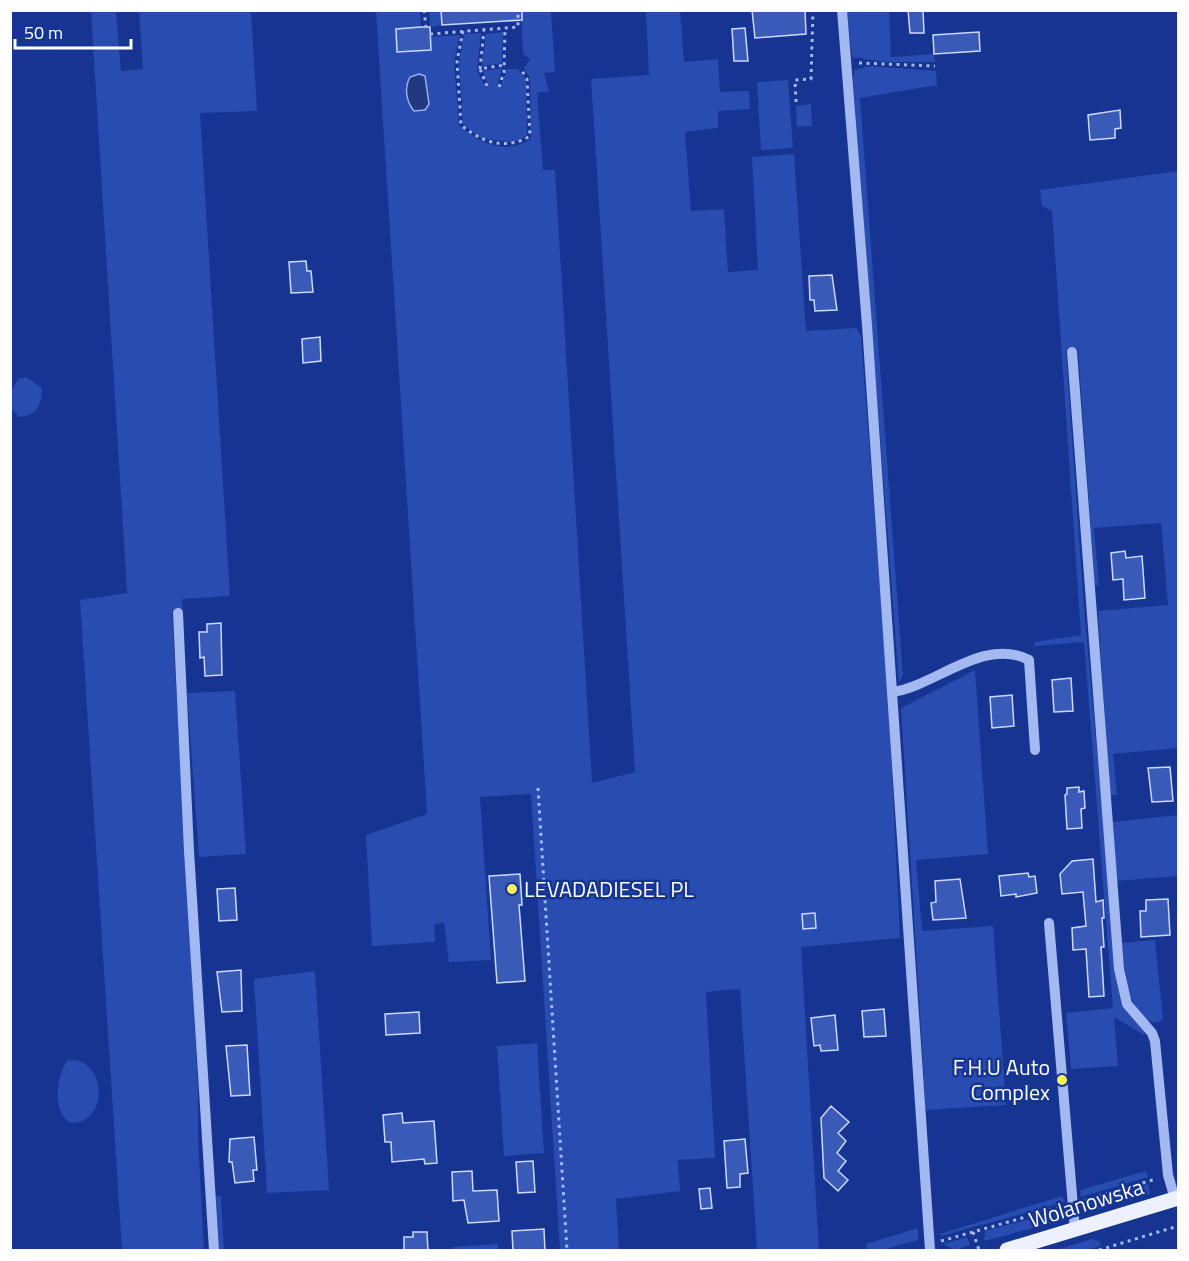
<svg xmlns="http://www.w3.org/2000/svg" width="1189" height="1261" font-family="'Titillium Web',sans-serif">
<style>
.green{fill:#284cb0}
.water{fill:#21387e;stroke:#96b0f3;stroke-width:1.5}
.building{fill:#3a5ab8;stroke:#cbd8fc;stroke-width:1.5}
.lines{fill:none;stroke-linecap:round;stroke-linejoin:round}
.path{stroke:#a4b8f1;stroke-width:3;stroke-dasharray:3 4.5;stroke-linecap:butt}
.minor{stroke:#a4b8f1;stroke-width:10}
.major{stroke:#edf1ff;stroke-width:15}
.poi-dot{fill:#ffef63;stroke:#163491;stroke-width:2}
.labels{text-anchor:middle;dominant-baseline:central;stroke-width:5;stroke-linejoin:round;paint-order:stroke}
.poi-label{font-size:22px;fill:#fff;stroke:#163491;text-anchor:start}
.street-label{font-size:22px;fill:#fff;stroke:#163491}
</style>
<rect width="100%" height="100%" fill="#163491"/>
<path class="green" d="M91,11H116L121,71L143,69L139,11H251L257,111L200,113L230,596L182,599L183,612H172L198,1088V1138L204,1250H122L80,600L127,593Z
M376,11H420L421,27L431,50L430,37L460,35L454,61L459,125C480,144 505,155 531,139L530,78L524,68L530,59L523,54L521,11H551L555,72L544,73L549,91L537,93L543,170H555L592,783L635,772L591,79L649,75L646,11H680L684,62L718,59L720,92L749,91L750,109L718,111V128L685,132L691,211L724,209L728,272L758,270L752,157L794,154L806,331L857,328L861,337L889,706L900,938L801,947L819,1250H757L740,989L706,992L715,1158L678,1160L680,1191L616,1199L619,1250H560L531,794L480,797L491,960L449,962L444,923L434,924L435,942L372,946L366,835L427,814Z
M429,11H441L442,25L430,27Z
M847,11H889L891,57L934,54L935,62H884L852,57Z
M503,32L502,63L482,66L486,34Z
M481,33L477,71L486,88L488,85L483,71L502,68L497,86L500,88L507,69H518L526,79L527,135L519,141L510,142L480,138L463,124L459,62L464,34Z
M870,66L936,71L937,85L860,98L903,675L899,683L853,81L854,70Z
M788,80L793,148L761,150L757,82Z
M811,104L812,126L797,127L796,106Z
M1178,171V748L1113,754L1117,795H1110L1098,611L1168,605L1161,523L1094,528L1099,585L1095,586L1078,349L1066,351L1084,607L1118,985L1145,1031L1144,1035L1114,1017L1118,1066L1071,1069L1066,1013L1113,1008L1084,642L1034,646L1035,642L1081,635L1052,211L1042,206L1040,190Z
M26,377L42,388C41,406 38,415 19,417L11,408V392L18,379Z
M975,670L988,854L916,860L922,931L993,926L1006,1105L926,1110L901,708Z
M235,691L246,854L199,857L187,693Z
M1178,815V876L1116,881L1113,822Z
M1155,940L1163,1020C1129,1036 1124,962 1121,943Z
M315,971L329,1190L267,1193L254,979Z
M537,1043L544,1153L504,1156L497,1046Z
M76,1060C107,1067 107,1122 72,1123C51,1115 56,1077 67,1061Z
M1146,1171L1148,1177L1081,1197L1080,1190Z
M1148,1184L1150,1194L1093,1211L1088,1212L1082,1205Z
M221,1196L224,1250H219L216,1197Z
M1062,1196L1065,1202L941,1236L940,1234Z
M1067,1209V1218L1063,1220L984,1241L985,1231Z
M918,1228V1240L882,1250H867L866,1244Z
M967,1237L970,1245L955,1250L943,1244Z
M1092,1239L1099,1241L1101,1246L1085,1250H1056Z
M498,1244V1250H453V1247Z"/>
<path class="water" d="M419,74L425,76L429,104L425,110L414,111C406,101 404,88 410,77Z"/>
<path class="building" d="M441,10H522V20L442,25Z
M752,10H805L806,34L755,38Z
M908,10H923L924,33H910Z
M421,27H430L431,50L397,52L396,29Z
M745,28L748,61H734L732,29Z
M979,32L980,51L934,54L933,35Z
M1120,110L1121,128L1115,129V138L1090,140L1088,115Z
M306,261L307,271H311L313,292L291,293L289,262Z
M832,275L837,310L815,311L814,300H810L809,276Z
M320,337L321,361L303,363L302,339Z
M1125,551L1126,558L1142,556L1145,598L1124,600L1123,579L1113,580L1111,553Z
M221,623L222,675L205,676L204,657L200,658L199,632H207V624Z
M1071,678L1073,711L1054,712L1052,680Z
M1012,695L1014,726L992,728L990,697Z
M1170,767L1173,801L1152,802L1148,768Z
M1079,787V792L1084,791L1085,808L1081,809L1082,828L1067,829L1065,795L1067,794V788Z
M1093,859L1096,902L1103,900L1104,918H1102L1104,947H1101L1104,996L1089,997L1086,949L1073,950L1072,928L1086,926L1083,892L1062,894L1060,874L1072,861Z
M1028,873L1029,877L1035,876L1037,893L1016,897V894L1001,896L999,876Z
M520,874L522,905H519L525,981L497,983L489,876Z
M960,879L966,918L933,920L931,903L936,902L935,881Z
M235,888L237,920L219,921L217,889Z
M1168,899L1170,935L1141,937L1140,911H1146V900Z
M815,913L816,928L803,929L802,914Z
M241,970L242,1011L222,1012L217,972Z
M884,1009L886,1036L864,1037L862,1011Z
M419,1012L420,1033L386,1035L385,1014Z
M835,1015L838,1050L821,1051L820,1045L814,1046L811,1018Z
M247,1045L250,1095L231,1096L226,1046Z
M831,1106L849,1122L838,1133L846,1141L837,1153L846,1161L838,1171L848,1180L838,1191L824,1178L821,1118Z
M402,1113L403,1123L434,1121L437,1163L425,1164L424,1159L392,1162L391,1142H385L383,1115Z
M254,1137L257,1170H253L254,1181L235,1183L232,1162H229L230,1139Z
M745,1139L748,1173L740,1174V1187L727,1188L724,1141Z
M533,1161L535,1192L518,1193L516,1162Z
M472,1171L473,1191L497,1190L499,1221L468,1223L464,1200L453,1201L452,1172Z
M710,1188L712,1208L701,1209L699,1189Z
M544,1229L545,1251H513L512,1231Z
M413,1232H427L428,1251H404V1237H413Z"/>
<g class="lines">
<path class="path" d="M424,10L426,27
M463,31L457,61L461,125C481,142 506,151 530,136L527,79L521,69
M430,34L518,27V10
M859,63L935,66
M480,69L484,30
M487,86L480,69L504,65
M499,87L504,72L505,28
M796,102L795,80L811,79L813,10
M538,788L567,1250
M1085,1200L1156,1179
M973,1232L979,1250
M941,1241L1061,1207
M1099,1250L1178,1226"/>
<path class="minor" d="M842,10L867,325L930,1250
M1072,352L1119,969L1127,1004L1152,1033L1155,1041L1168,1175L1175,1199
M178,613L189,851L214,1250
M892,692C934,687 984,636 1029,660L1035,750
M1049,923L1075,1230"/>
<path class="major" d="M1007,1250L1178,1198"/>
</g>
<g class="poi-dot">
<circle cx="512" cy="889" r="6"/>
<circle cx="1062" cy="1080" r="6"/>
</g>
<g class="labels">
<g class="poi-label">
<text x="524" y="889">LEVADADIESEL PL</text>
<text x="1050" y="1067" text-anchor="end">F.H.U Auto<tspan x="1050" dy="25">Complex</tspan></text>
</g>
<g class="street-label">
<text transform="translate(1086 1203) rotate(-17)">Wolanowska</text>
</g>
</g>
<rect width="1189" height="1261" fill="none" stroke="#ffffff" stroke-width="24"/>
<path d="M15 39v9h116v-9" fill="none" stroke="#ffffff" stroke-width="3"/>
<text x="24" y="39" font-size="18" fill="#ffffff" stroke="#163491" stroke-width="4.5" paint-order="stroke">50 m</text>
</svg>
